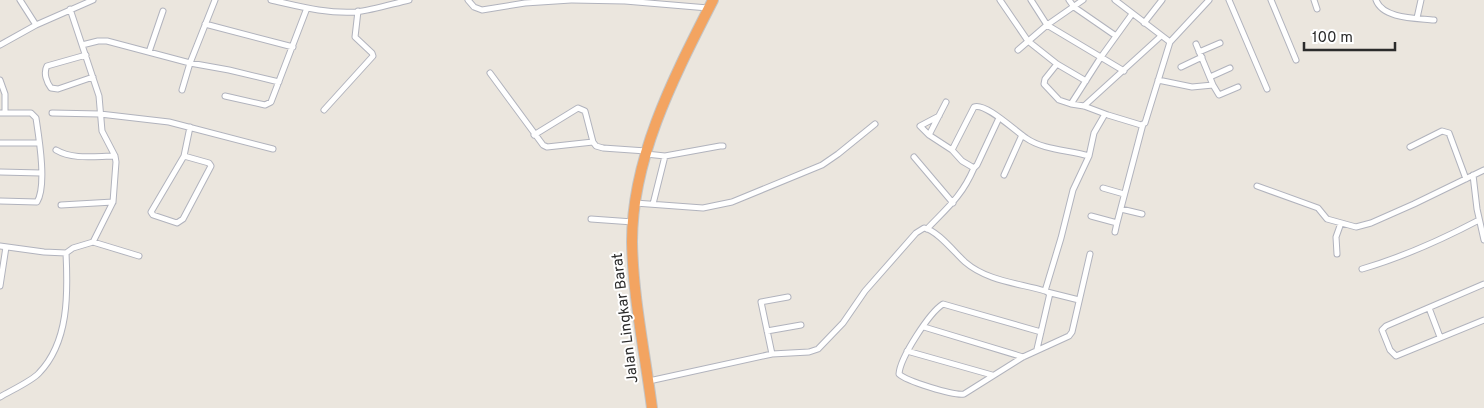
<svg xmlns="http://www.w3.org/2000/svg" width="1484" height="408" font-family="Overpass,sans-serif">
<style>
.lines{fill:none;stroke-linecap:round;stroke-linejoin:round}
.street-casing{stroke:#b1b3bd;stroke-width:7}
.highway-casing{stroke:#c4c4c4;stroke-width:12}
.street{stroke:#fff;stroke-width:5}
.highway{stroke:#f3a461;stroke-width:10}
.labels{text-anchor:middle;dominant-baseline:central;stroke-width:4;stroke-linejoin:round;paint-order:stroke}
.street-label{font-size:15px;fill:#2b2b2b;stroke:#fff}
</style>
<rect width="100%" height="100%" fill="#ebe6de"/>
<g class="lines">
<defs>
<path id="street" d="M20,0L36,25
M271,0C298,6 327,14 356,12C373,10 392,4 409,0
M468,0L474,7L482,10L525,3L571,0
M572,0L625,1L708,8
M1000,0L1028,41L1057,64L1086,81
M1031,0L1047,25L1124,71
M1069,0L1074,7L1116,36
M1115,0L1170,42
M1229,0L1267,89
M1271,0L1296,60
M1314,0L1317,9
M1376,0C1383,19 1416,18 1434,20
M1132,14L1101,57L1071,104L1084,106L1108,115L1141,125L1145,123L1170,42L1209,0
M1417,18L1421,0
M1144,23L1162,0
M205,24L293,47
M0,45L36,25L93,0
M82,45L98,41H107L190,63L229,70L279,82
M1018,50L1047,25L1083,0
M149,52L163,11
M1199,52L1220,43
M86,55L47,66C43,73 47,83 51,88L58,89L93,77
M1057,64L1045,79L1044,84L1059,100L1071,104
M1181,67L1202,57
M490,73L543,145L547,147L593,142L596,146L603,148L646,151
M1210,77L1230,68
M0,80L5,94V113H0
M1158,80L1192,87L1213,85L1196,44
M1213,85L1219,95L1238,87
M182,90L190,63L215,0
M225,96L265,105L271,102L307,8
M946,102L929,135L952,150
M1084,106L1161,36
M324,110L373,56L372,53L355,37L358,11
M52,113L100,114L169,122L273,149
M999,118L977,165L974,168L962,161L952,150L974,107C985,102 1015,131 1026,138C1043,150 1069,150 1089,156
M534,135L578,108L585,111L593,142
M929,135L920,126L939,116
M0,143H39
M1410,147L1442,131L1449,133L1466,179
M56,150C73,160 96,156 115,156
M646,154L665,156L653,204
M184,156L209,163L211,166L183,219L177,223L153,215L151,212L184,156L190,127
M665,156L720,146H723
M914,157L953,203
M0,172L41,173
M1004,175L1022,135
M1473,175L1477,209L1484,240
M1257,186L1318,208L1327,219L1356,227L1371,223L1414,204L1484,170
M1103,188L1124,194
M0,201L37,202C47,186 39,138 36,118L31,113H5
M635,203L703,208L732,202L822,165L838,154L875,124
M61,205L113,202
M1121,209L1142,214
M1091,216L1117,223L1143,124
M591,219L633,222
M927,229C948,207 962,196 974,168
M1115,232L1117,223
M93,242L139,256
M0,246L44,252L66,253L73,248L93,242L113,202L116,162L115,156L102,131L99,96L70,9
M1337,254L1336,237L1341,223
M1362,269C1403,257 1441,240 1479,220
M1484,284L1386,326L1382,330L1390,350L1396,356L1484,320
M0,286L6,247
M1047,292L1079,300
M1429,308L1440,337
M924,327L1023,357
M767,331L801,325
M1041,332L943,304C929,313 900,358 899,374C906,381 954,396 964,394L1023,357L1069,336L1072,332L1090,254
M1037,349L1050,293
M907,351L992,375
M772,354L761,302L788,297
M649,381L772,354L809,352L818,349L843,323L865,291L916,233L924,228C937,230 955,253 965,262C987,281 1018,283 1045,291L1061,238L1073,190L1089,156L1094,133L1105,114
M0,397C10,391 32,381 39,373C69,342 68,293 66,253"/>
<path id="highway" d="M652,408C645,353 633,298 632,242C632,156 675,75 713,0"/>
</defs>
<use href="#street" class="street-casing"/>
<use href="#highway" class="highway-casing"/>
<use href="#street" class="street"/>
<use href="#highway" class="highway"/>
</g>
<g class="labels">
<g class="street-label">
<text transform="translate(626 318) rotate(-97)">Jalan Lingkar Barat</text>
</g>
</g>
<path d="M1304 42v8h91v-8" fill="none" stroke="#2b2b2b" stroke-width="2.5"/>
<text x="1312" y="42" font-size="15" fill="#2b2b2b" stroke="#ffffff" stroke-width="4" paint-order="stroke">100 m</text>
</svg>
